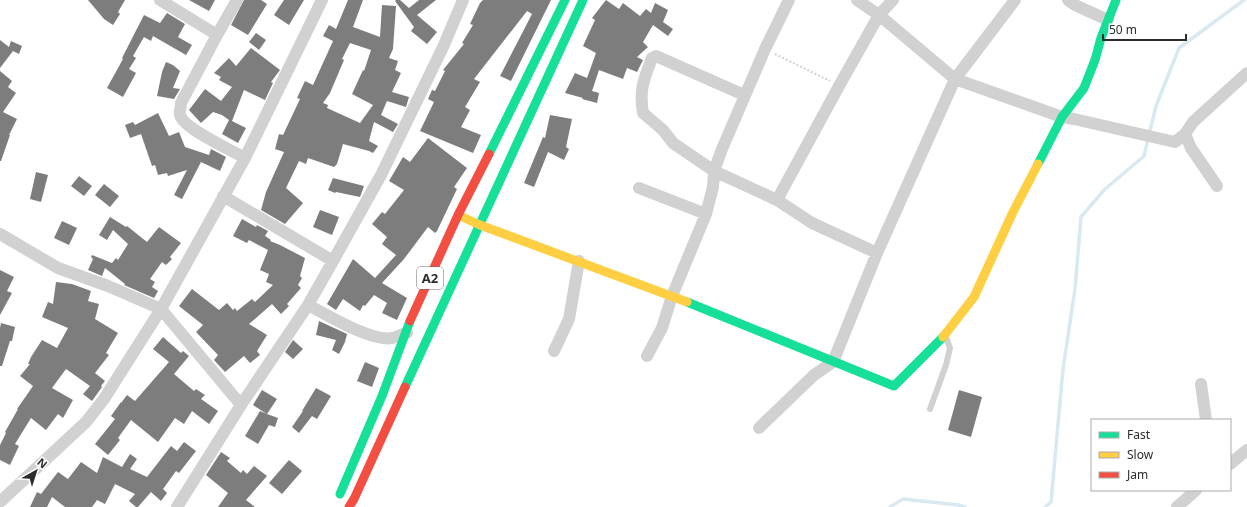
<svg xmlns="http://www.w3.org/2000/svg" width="1247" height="507" font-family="'Noto Sans',sans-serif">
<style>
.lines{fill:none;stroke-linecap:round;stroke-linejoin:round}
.stream{stroke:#d8e9ef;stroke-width:3.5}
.building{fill:#7d7d7d;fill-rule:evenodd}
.path{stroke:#d1d1d1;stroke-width:2;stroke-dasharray:2 2;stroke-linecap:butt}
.lane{stroke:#d1d1d1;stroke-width:6}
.street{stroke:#d1d1d1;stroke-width:12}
.fast{stroke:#16e098;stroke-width:9}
.slow{stroke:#ffcf43;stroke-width:9}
.jam{stroke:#f24e42;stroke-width:9}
.labels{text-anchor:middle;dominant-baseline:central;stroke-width:4;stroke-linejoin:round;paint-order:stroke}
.shield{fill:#fff;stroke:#6b6b6b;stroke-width:1}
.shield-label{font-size:13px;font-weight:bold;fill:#2c2c2c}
</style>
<rect width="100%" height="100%" fill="#fff"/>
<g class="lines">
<path class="stream" d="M890,507L903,499L959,505L965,507
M1045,507L1051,502L1063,369L1075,289L1081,217L1104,190L1144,156L1156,106L1179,48L1244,0"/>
</g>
<path class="building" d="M88,0H125L118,12L120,14L113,25L104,19Z
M189,0H215L209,11Z
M244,0H261L267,4L248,35L231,25Z
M284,0H304L289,25L274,15Z
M348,0H363L353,27L380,37L382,5L396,6L393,49L389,58L398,61L395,70L401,73L392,92L409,97L406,107L387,101L381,115L398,124L393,132L374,122L369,141L378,146L373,153L369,151L343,144L337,164L334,167L308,158L306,164L299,161L286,188L303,203L285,224L261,210L266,192L284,152L275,149L279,134L283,135L300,99L297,98L305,81L313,85L333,41L323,36L329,25L336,29ZM350,43L371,50L364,71L363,70L352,94L373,105L360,123L327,108L328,105L323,103L330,93L344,60L342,59Z
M396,0H400L409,8L419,0H436L417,15L437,32L427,44L411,31L414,27L395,1Z
M483,0H551L511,81L500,76L532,14L527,11L474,79L480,82L465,107L470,110L461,127L481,135L473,153L420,131L434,102L428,99L432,90L435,91L445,71L443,70L464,44L462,43L473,25L470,24L480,3Z
M606,0L619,9L623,3L640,16L646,9L651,13L655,3L668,10L663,22L673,29L668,36L653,25L643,42L648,47L637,57L643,60L637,72L627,68L623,79L599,70L592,91L599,93L597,103L582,99L583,98L565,93L575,73L587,78L596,53L583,46L595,20L592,18Z
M167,13L185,24L178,37L192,45L186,55L153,36L151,41L144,37L133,56L136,58L129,69L136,73L123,97L107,88L123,59L122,58L144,15L160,23Z
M256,33L266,40L259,50L249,42Z
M0,40L9,47L11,41L22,46L19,54L13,51L0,68Z
M251,48L280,70L271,82L273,83L265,100L244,90L232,121L246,128L238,143L222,134L229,120L222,115L213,112L201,123L189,110L205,89L221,101L232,87L219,80L221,77L214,73L229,58L236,66Z
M166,62L173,65L180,71L173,88L180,89L174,99L157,96L162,72Z
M0,71L12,81L8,87L16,93L3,112L17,119L9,135H10L1,161H0Z
M158,113L169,136L179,132L185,147L209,155L211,149L226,157L220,171L201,162L182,199L174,195L187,170L168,176L167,173L158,175L155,165L152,166L141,134L130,138L125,125L133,122L135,125Z
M550,115L572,119L566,147L569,149L564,160L548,152L534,187L524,183L543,137L545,138Z
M428,138L467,168L454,187L457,189L437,231L435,233L428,227L404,259L382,283L407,298L397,320L382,313L387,303L374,295L365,306L363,305L360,311L343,299L336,310L327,304L353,259L375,278L396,255L382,244L387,237L372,224L382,212L385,214L404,190L389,181L403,157L410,162Z
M36,172L48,175L41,202L30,199Z
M79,176L92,186L84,196L71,186Z
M333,178L364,186L360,197L336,192L335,193L328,190Z
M104,184L119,196L110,207L95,195Z
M320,210L339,217L332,235L313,227Z
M110,217L126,227L127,226L147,242L159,227L181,243L170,257L172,259L166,265L162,262L150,279L155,282L152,287L158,291L154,298L124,285L125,284L105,268L102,276L88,270L93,259L91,257L92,255L112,263L116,258L118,260L128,244L113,230L107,240L99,235Z
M242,219L256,227L257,225L268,231L265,236L271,240L270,241L280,245L305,258L300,276L302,278L298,285L301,288L287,304L289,306L281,314L272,304L249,324L267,335L257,351L260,355L250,363L244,356L225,372L214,360L218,355L196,332L203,325L179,306L192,289L219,310L227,303L233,310L235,308L237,311L252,299L255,302L273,285L266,282L269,274L260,270L268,250L249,240L247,243L233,236Z
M62,221L77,228L69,245L54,238Z
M0,270L14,277L7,291L12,293L0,315Z
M56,282L72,284L91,291L88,301L99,304L95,319L118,333L106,353L109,355L95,373L105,381L101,386L102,387L92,401L83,394L90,386L66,369L52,388L73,400L63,418L58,414L46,430L31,418L15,444L19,446L10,465L0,460V445L6,433L5,432L18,409H17L33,386L20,376L30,364H28L31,357L42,340L57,348L68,328L42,317L48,302L53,304Z
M319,321L347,334L345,342L339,354L332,350L336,340L316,335Z
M1,323L15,327L12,341H10L2,366H0V328Z
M163,337L181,353L183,351L189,356L174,374L194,391L196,389L205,395L201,399L218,411L209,424L192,411L184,424L175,418L158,442L131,420L118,438L120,440L108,455L95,444L115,419L111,416L121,402V403L127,395L135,401L169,362L153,349Z
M293,340L303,349L293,359L285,352Z
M365,362L379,368L372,387L357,381Z
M316,388L331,396L317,419L312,416L299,433L292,427L303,411H302Z
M262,390L277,399L267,414L278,418L275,427L269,425L258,444L245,436L260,411L267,414L253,405Z
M959,390L982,397L971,437L948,430Z
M184,442L196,451L179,473L176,471L163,489L167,493L161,501L151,492L138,507H136L129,501L135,494L115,484L105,504L97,500L92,507H65L52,497L47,507H30L37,492L41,494L58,472L68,479L81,462L97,473L103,457L122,467L130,454L137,459L130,469L147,477L171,446L177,451Z
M221,452L230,458L227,461L241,473L243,470L247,474L254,466L267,476L246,500L255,507H218L228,493L206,475Z
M289,460L302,471L282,494L269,483Z"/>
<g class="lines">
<path class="path" d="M775,54L830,81"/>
<path class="lane" d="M930,409L946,365L950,348L946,337"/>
<path class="street" d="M160,0L217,35L181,103C181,107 179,112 180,115C184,129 231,150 245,158
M857,0L879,15L955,79L1062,117L1074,119L1175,142L1185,134L1193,122L1247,73
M1068,0L1075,5L1108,20
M217,35L237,0
M744,95L656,56L652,58C644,79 639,89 643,113L663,130L673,143L714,171L777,200L812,223L877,253
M1185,134L1191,148L1217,186
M639,188L706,214
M223,196L333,261
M777,200L839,86L879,15L893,0
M0,234L58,268L108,286L161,309L241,405
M308,305C327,315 372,342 392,338C397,337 402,334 407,333
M554,351L569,319L579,261
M647,356L662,328L672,296L706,214L713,187L714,171L722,149L765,49L789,0
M1201,384L1206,420
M759,428L814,375L833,362L877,253L955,79L1015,0
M1230,464L1247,450
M0,502L86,422L104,399L161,309L245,158L322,0
M177,507L241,405L308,305L333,261L381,175L444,45L463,0
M1177,507L1196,490"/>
<path class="fast" d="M489,154L565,0
M1038,164L1062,117L1084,88L1095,60L1101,38L1116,0
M687,302L894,386L943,337
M405,387L583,0
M340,494L382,396L410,321"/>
<path class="slow" d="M458,215L480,225L687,302
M943,337L974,297L1013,212L1038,164"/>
<path class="jam" d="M410,321L458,215L489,154
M349,507L354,499L405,387"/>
</g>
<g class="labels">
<rect class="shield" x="417" y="267" width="26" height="22" rx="3"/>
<g class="shield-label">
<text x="430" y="278">A2</text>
</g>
</g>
<rect x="1091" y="419" width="140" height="72" fill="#ffffff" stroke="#ababab"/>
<rect x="1099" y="432" width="20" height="6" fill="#16e098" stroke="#ababab"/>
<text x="1127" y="439" font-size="12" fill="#2c2c2c">Fast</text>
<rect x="1099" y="452" width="20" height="6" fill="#ffcf43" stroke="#ababab"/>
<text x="1127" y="459" font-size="12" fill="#2c2c2c">Slow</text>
<rect x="1099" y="472" width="20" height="6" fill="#f24e42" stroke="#ababab"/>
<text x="1127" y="479" font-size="12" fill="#2c2c2c">Jam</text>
<g transform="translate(36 471) rotate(39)" stroke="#ffffff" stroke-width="3" paint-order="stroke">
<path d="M0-3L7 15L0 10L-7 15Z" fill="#2c2c2c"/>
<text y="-6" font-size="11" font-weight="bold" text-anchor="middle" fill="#2c2c2c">N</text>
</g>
<path d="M1103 34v6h83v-6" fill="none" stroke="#2c2c2c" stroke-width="2"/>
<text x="1109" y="34" font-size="12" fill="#2c2c2c" stroke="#ffffff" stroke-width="3" paint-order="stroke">50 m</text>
</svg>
